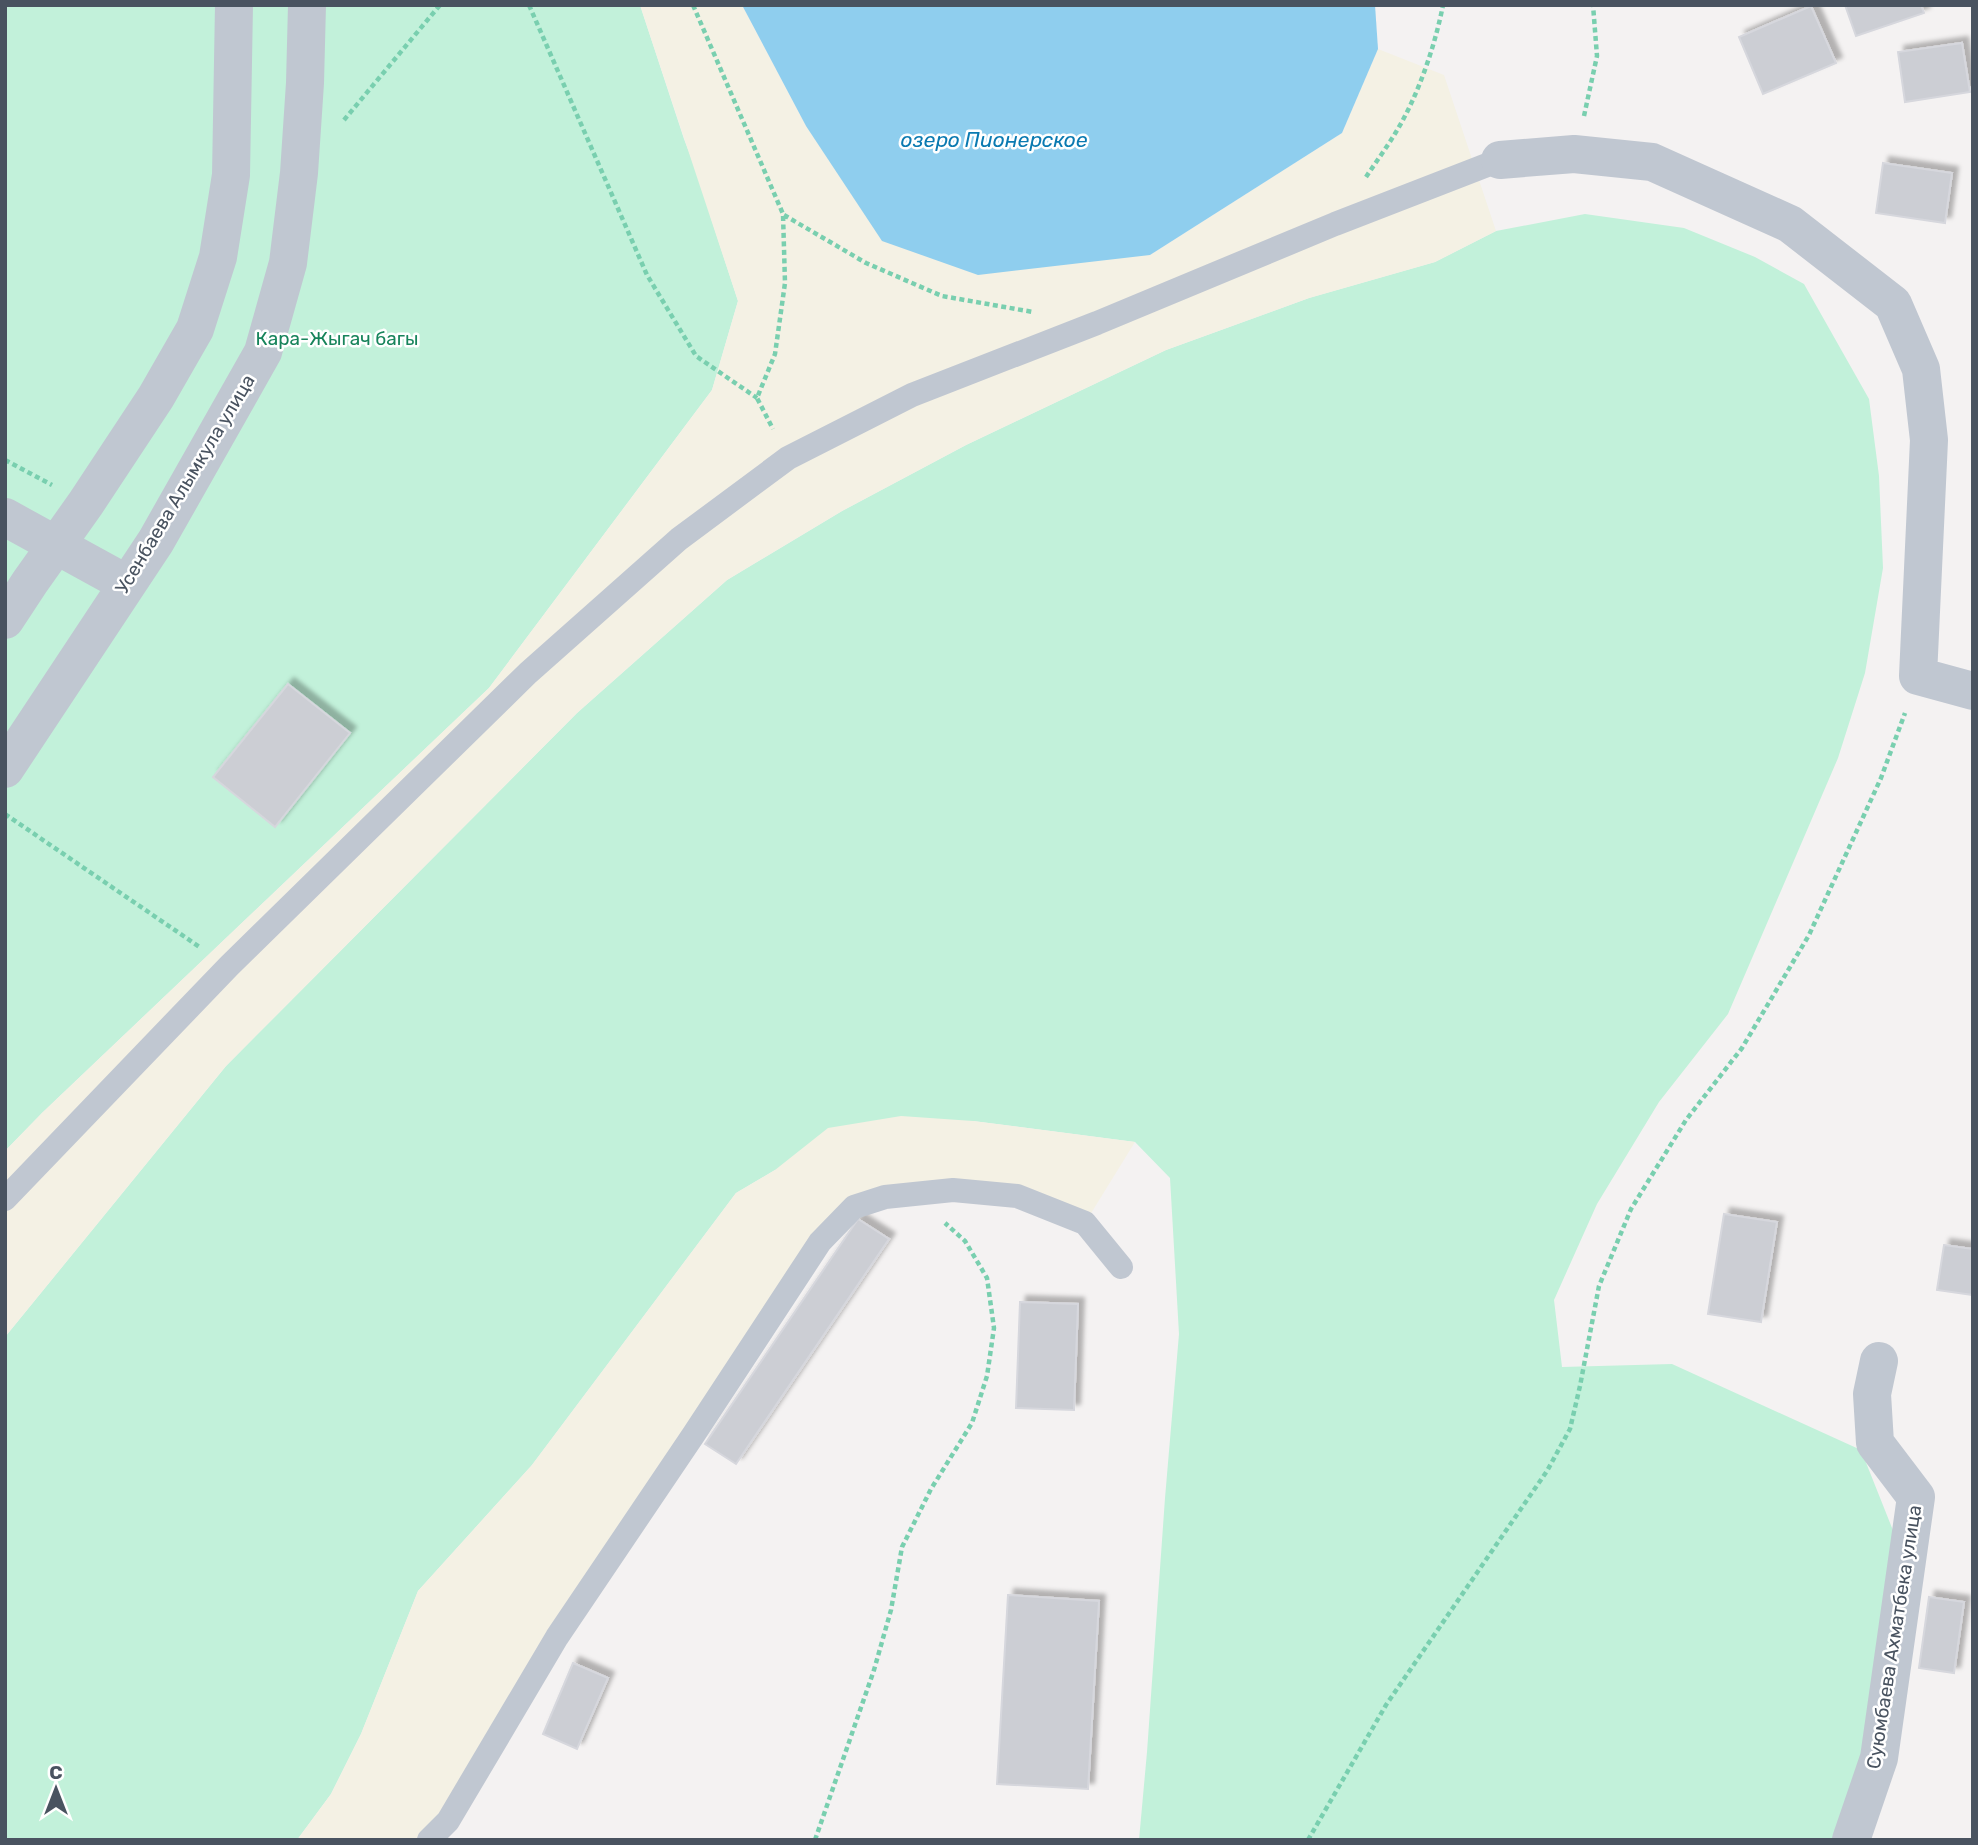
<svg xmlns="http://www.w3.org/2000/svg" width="1978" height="1845" font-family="Rubik,sans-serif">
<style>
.green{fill:#c2f1da}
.sand{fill:#f4f1e4}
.water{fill:#8fceee}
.building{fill:#ccced4;stroke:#d6d7dd;stroke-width:2;filter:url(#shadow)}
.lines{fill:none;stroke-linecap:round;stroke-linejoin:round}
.path{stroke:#79cfaf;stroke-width:4.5;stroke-dasharray:5 3.5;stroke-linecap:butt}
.lane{stroke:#c0c7d1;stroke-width:24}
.street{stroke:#c0c7d1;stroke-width:38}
.labels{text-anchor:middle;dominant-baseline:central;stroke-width:5;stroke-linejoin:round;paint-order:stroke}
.park-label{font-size:19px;fill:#17845b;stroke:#fff}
.street-label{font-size:19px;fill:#495360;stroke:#fff}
.water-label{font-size:21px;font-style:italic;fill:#0b7ab1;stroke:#fff}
</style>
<defs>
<filter id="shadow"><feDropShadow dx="6" dy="-6" stdDeviation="2" flood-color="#0004"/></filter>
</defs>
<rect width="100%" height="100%" fill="#f4f2f2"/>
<path class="green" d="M5,5H640L684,139L710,206V215L738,301L712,390L489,688L42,1113L5,1151Z
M1585,214L1684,228L1755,257L1804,284L1869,399L1879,476L1883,568L1865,673L1838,758L1728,1014L1659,1102L1597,1204L1554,1300L1562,1367L1672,1364L1861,1450L1898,1543L1869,1736L1835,1840H1139L1147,1752L1165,1498L1179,1334L1170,1178L1135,1142L973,1121L775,1170L736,1193L532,1465L418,1591L361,1734L331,1794L297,1840H5V1337L226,1066L577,713L727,580L842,511L966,445L1166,350L1309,298L1435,262L1496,231Z"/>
<path class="sand" d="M640,5H742L806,126L1150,255L1342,133L1378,49L1444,75L1496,231L1435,262L1309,298L1166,350L966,445L842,511L727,580L577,713L226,1066L5,1337V1151L42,1113L489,688L712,390L738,301Z
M901,1116L973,1121L1135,1142L1085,1223L1017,1196L854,1208L429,1840H297L331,1794L361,1734L418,1591L532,1465L736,1193L775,1170L828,1128Z"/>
<path class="water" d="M742,5H1375L1378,49L1342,133L1150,255L978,275L882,241L806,126Z"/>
<path class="building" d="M1845,5H1921L1924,13L1856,36Z
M1811,6L1836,63L1763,94L1739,37Z
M1962,43L1970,92L1905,102L1898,52Z
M1883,163L1952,173L1945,223L1876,213Z
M288,684L350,733L275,827L213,777Z
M1724,1214L1777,1222L1761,1322L1708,1314Z
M858,1219L889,1239L736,1464L705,1444Z
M1944,1245L1973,1249V1295L1937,1290Z
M1020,1302L1078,1304L1074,1410L1016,1408Z
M1008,1595L1099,1601L1088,1789L997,1784Z
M1929,1597L1964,1602L1954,1673L1919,1668Z
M573,1663L608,1678L577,1749L543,1734Z"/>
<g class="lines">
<path class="path" d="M529,5L647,275L696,356L757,398
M693,5L783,214L785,283L775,354L757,398L773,429
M1584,116L1597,56L1593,5
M344,120L440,5
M1366,177C1376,162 1387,147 1396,132C1418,96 1435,46 1443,5
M784,215L866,263L942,296L1033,312
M5,460L52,485
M5,814L201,948
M815,1840L874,1670L891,1610L902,1547L931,1489L972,1423L987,1376L994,1328L987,1278L965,1241L945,1223
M1308,1840L1386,1705L1547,1471L1570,1429L1580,1386L1599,1286L1631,1209L1686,1120L1742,1048L1809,935L1881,778L1905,713"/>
<path class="lane" d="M5,1199L229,966L528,673L679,539L788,458L912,395L1097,323L1335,224L1500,160
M429,1840L448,1821L557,1637L694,1434L820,1242L854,1207L885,1197L953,1190L1017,1196L1085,1223L1121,1267"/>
<path class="street" d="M1500,160L1574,154L1652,162L1790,224L1893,304L1921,369L1929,440L1918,676L1973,691
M5,517L127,584
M5,620L30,582L86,503L156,397L195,329L218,257L231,175L234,5
M5,769L156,541L263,352L288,263L299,173L305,83L307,5
M1851,1840L1879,1758L1916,1497L1875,1443L1872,1394L1879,1361"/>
</g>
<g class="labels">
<g class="park-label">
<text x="337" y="338">Кара-Жыгач багы</text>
</g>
<g class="street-label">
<text transform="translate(185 484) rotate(-59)">Усенбаева Алымкула улица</text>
<text transform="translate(1894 1637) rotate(-81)">Суюмбаева Ахматбека улица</text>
</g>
<g class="water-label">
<text x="994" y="139">озеро Пионерское</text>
</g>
</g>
<rect width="1978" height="1845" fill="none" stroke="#495360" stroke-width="14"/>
<g transform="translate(56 1789)" stroke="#ffffff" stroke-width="5" paint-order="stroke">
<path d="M0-5L12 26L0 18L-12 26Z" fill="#495360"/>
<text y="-10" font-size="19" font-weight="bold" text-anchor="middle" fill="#495360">С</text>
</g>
</svg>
